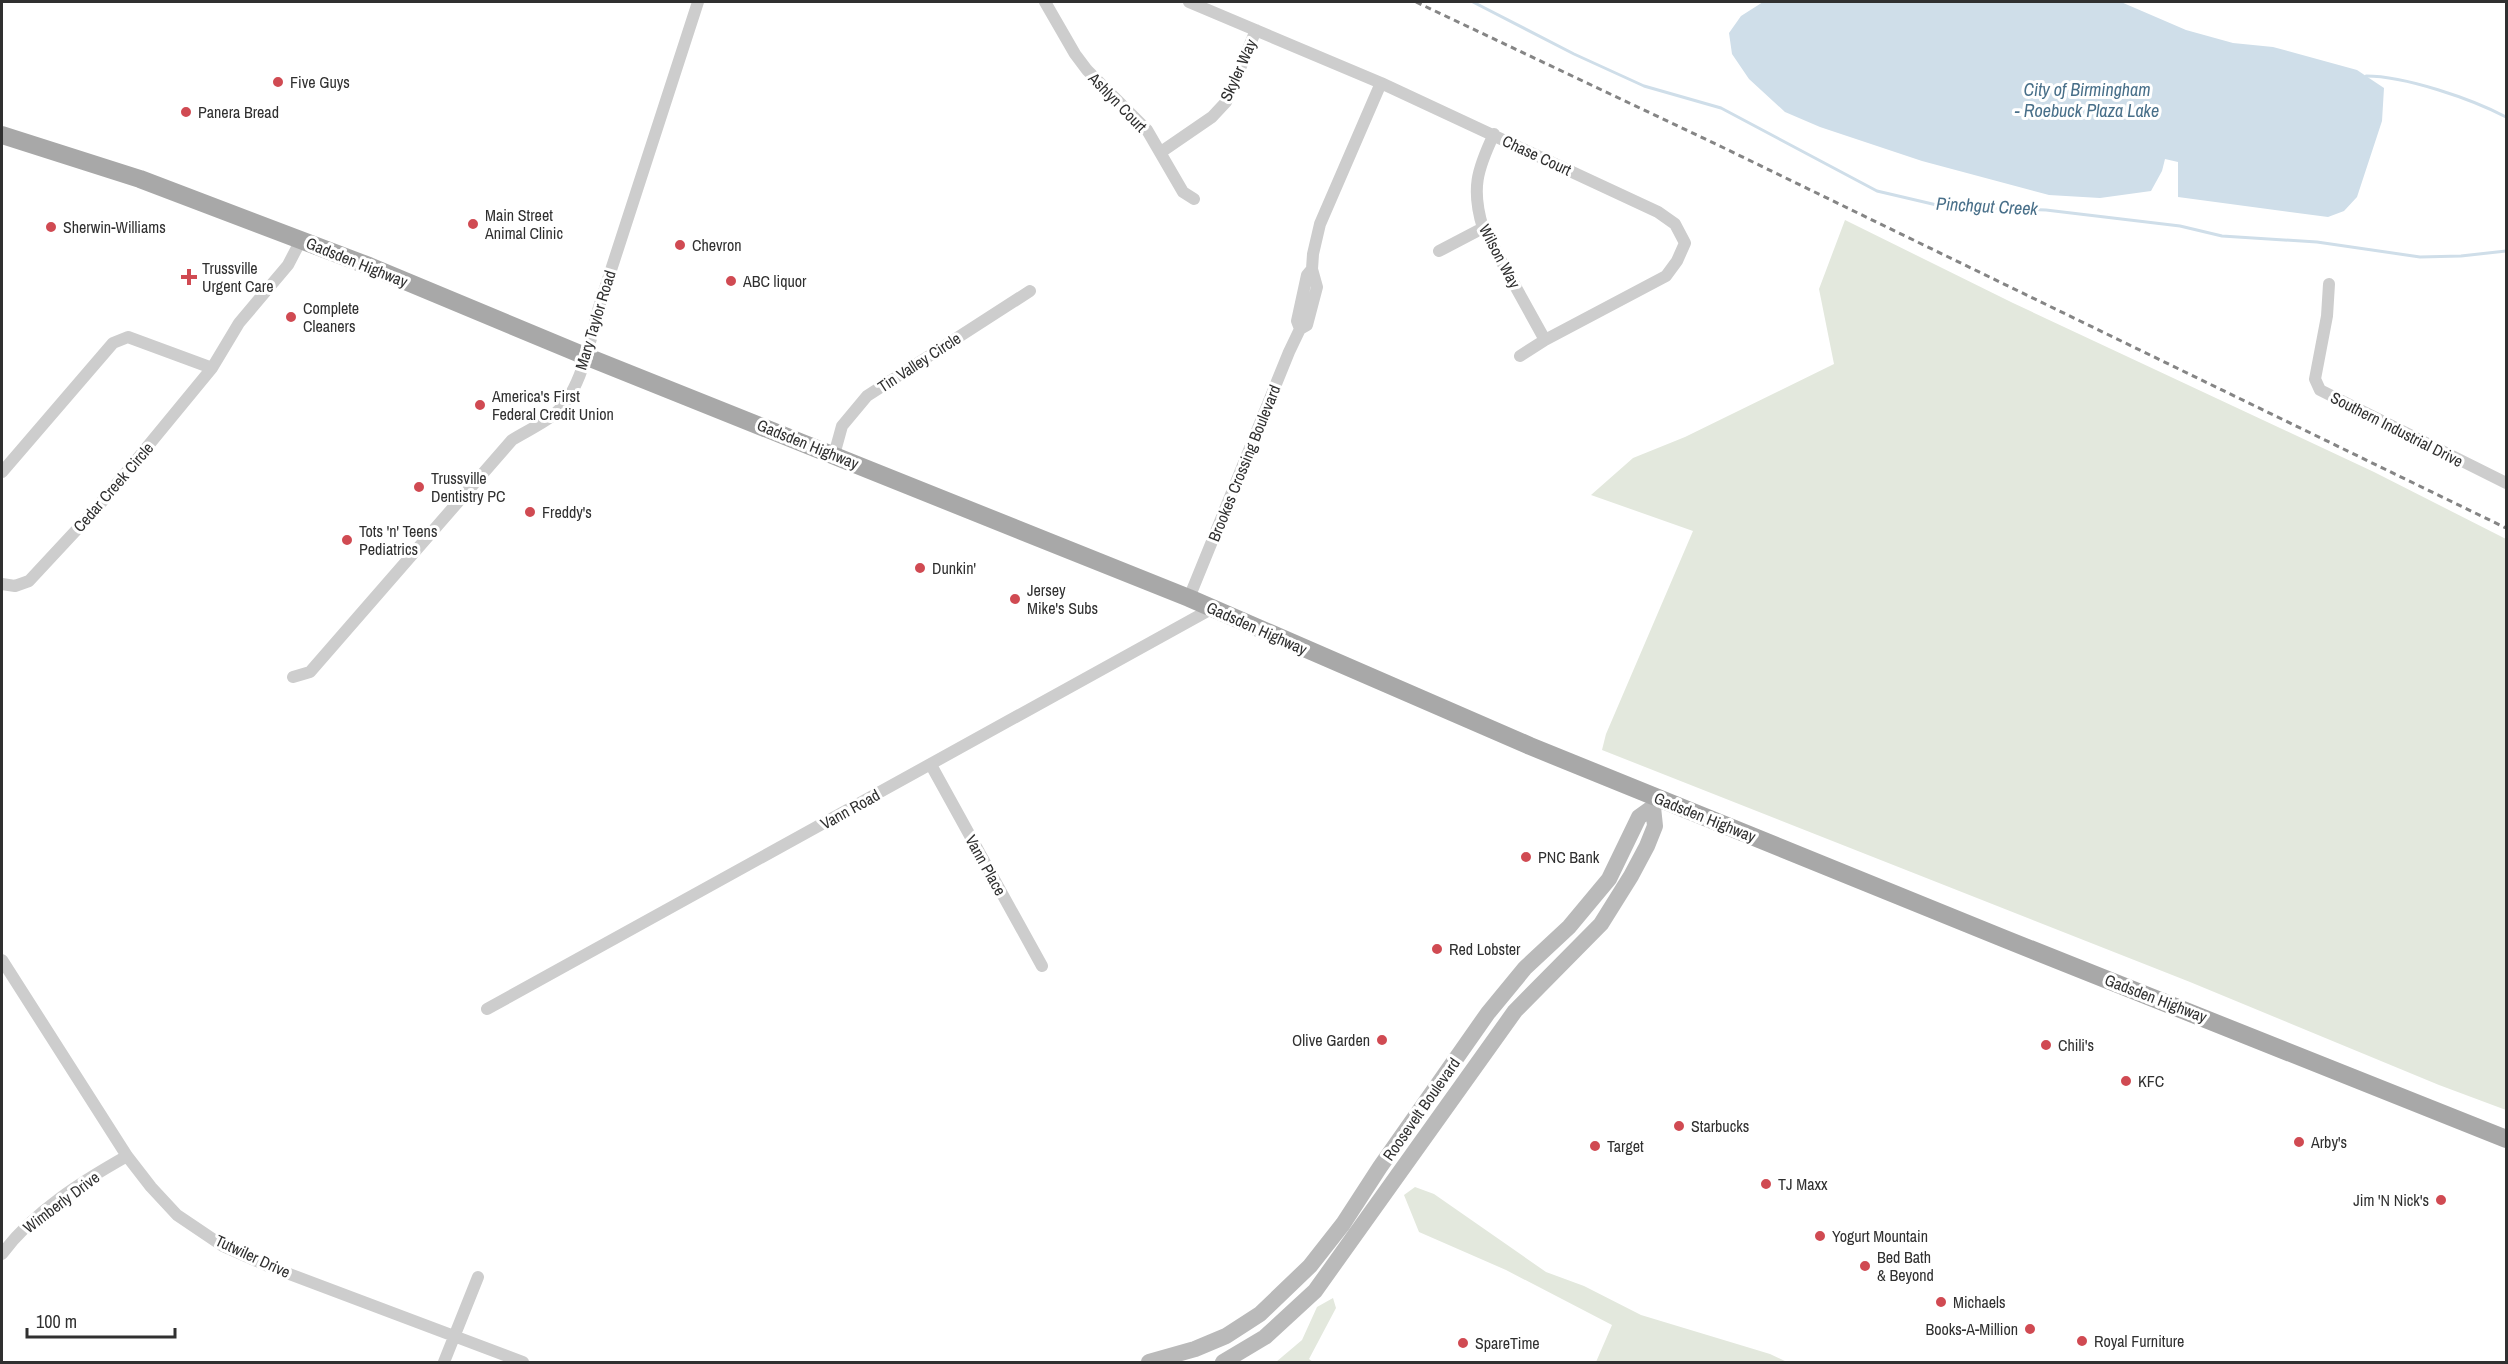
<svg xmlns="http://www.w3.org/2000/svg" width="2508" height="1364" font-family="'Archivo Narrow',sans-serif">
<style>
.green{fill:#e3e8dd}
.water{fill:#cfdee9}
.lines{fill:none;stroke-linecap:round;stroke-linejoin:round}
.stream{stroke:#cfdee9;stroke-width:3}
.street{stroke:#cdcdcd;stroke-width:12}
.secondary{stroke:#bababa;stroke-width:16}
.primary{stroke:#a8a8a8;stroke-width:18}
.rail{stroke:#858585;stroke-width:3;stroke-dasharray:6 4.5;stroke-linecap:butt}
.poi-dot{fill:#d04a52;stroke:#fff;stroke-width:2}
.labels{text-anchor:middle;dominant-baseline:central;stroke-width:6;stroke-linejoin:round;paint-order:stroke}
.street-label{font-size:16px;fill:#303030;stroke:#fff}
.poi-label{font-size:16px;fill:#303030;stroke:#fff;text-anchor:start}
.water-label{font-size:18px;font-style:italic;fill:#486f89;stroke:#fff}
</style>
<rect width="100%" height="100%" fill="#fff"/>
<path class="green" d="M1845,220L2013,303L2374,472L2506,539V1110L2439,1085L2190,982L1602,750L1606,734L1693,531L1591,495L1633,458L1685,437L1834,364L1819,289Z
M1415,1187L1434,1194L1546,1272L1584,1286L1641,1315L1770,1354L1787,1362H1596L1612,1325L1506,1270L1419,1232L1404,1195Z
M1333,1298L1336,1308L1309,1359L1313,1362H1276L1302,1340L1317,1307Z"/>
<path class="water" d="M1763,2H2121L2186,30L2233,43L2273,47L2357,70L2384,88L2382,121L2357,197L2344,211L2328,217L2178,197V162L2165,159L2162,171L2151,191L2100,198L2049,195L1922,161L1820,127L1785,112L1749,79L1732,54L1729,33L1741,16Z"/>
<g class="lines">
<path class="stream" d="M1473,2L1574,54L1644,86L1721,108L1877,191L1941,206L2046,210L2180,226L2222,236L2317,242L2420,257L2461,256L2506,251
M2366,76C2405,76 2472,99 2506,117"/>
<path class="street" d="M1045,2L1075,54L1087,70L1147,130L1183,192L1194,199
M1189,2L1381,83L1658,212L1675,224L1685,243L1677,261L1666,276L1545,340L1520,356
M1494,134C1477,170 1471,189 1483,228L1545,340
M1161,152L1212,117L1226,102L1256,30
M1439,251L1483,228
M2329,284L2327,316L2315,379L2320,390L2506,483
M1300,329L1297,321L1307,275L1312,269
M212,368L239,323L288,265L301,240
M834,455L842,426L867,396L1030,291
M2,472L113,343L128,337L212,368L96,509L29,581L15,586L2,584
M1189,598L1289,352L1300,329L1307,325L1317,287L1312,269L1313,254L1320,224L1381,83
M293,677L310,672L512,440C525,432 540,425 552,416C581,395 590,340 599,307L698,2
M931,765L1042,966
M2,960L127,1156L151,1187L177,1215L223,1246L268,1266L523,1362
M487,1009L1213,608
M2,1254C33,1212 81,1182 127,1156
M444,1362L478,1277"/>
<path class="secondary" d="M1149,1362L1195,1349L1226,1336L1260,1314L1310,1266L1343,1224L1380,1167L1488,1013L1525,968L1569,927L1609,879L1639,817L1653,807L1657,797
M1223,1362L1265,1337L1315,1291L1515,1011L1601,924L1631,876L1647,846L1655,826L1653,807"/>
<path class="primary" d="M2,135L140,179L369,266L585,356L1189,598L1530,746L2005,939L2506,1139"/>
<path class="rail" d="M1416,2L1722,147L2506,528"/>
</g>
<g class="poi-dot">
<circle cx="278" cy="82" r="6"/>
<circle cx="186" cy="112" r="6"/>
<circle cx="473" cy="224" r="6"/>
<circle cx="51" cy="227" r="6"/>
<circle cx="680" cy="245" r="6"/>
<path d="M186 268h6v6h6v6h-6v6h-6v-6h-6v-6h6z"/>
<circle cx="731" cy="281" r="6"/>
<circle cx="291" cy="317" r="6"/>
<circle cx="480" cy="405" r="6"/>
<circle cx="419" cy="487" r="6"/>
<circle cx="530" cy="512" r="6"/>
<circle cx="347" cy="540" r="6"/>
<circle cx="920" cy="568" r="6"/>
<circle cx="1015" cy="599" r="6"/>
<circle cx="1526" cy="857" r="6"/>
<circle cx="1437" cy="949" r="6"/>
<circle cx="1382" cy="1040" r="6"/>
<circle cx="2046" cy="1045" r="6"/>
<circle cx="2126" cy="1081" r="6"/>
<circle cx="1679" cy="1126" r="6"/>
<circle cx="2299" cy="1142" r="6"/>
<circle cx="1595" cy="1146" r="6"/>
<circle cx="1766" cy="1184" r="6"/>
<circle cx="2441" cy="1200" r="6"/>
<circle cx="1820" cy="1236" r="6"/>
<circle cx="1865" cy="1266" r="6"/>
<circle cx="1941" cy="1302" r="6"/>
<circle cx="2030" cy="1329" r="6"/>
<circle cx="2082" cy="1341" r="6"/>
<circle cx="1463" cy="1343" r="6"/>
</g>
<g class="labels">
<g class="street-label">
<text transform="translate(1238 70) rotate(-66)">Skyler Way</text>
<text transform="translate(1118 102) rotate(46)">Ashlyn Court</text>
<text transform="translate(1537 155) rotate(25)">Chase Court</text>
<text transform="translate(1500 256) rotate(62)">Wilson Way</text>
<text transform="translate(357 262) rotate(22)">Gadsden Highway</text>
<text transform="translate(595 320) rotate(-73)">Mary Taylor Road</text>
<text transform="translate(919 362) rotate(-33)">Tin Valley Circle</text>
<text transform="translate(2397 429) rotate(27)">Southern Industrial Drive</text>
<text transform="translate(808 444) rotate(22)">Gadsden Highway</text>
<text transform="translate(1244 463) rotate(-68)">Brookes Crossing Boulevard</text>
<text transform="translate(113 487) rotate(-49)">Cedar Creek Circle</text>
<text transform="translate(1257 628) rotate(24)">Gadsden Highway</text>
<text transform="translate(850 809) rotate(-29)">Vann Road</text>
<text transform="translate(1705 817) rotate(22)">Gadsden Highway</text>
<text transform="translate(986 865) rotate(61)">Vann Place</text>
<text transform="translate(2156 998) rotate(21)">Gadsden Highway</text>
<text transform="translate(1421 1109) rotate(-55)">Roosevelt Boulevard</text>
<text transform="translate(61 1202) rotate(-37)">Wimberly Drive</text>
<text transform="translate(253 1256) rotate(25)">Tutwiler Drive</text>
</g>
<g class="poi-label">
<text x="290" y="82">Five Guys</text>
<text x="198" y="112">Panera Bread</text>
<text x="485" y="215">Main Street<tspan x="485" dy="18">Animal Clinic</tspan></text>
<text x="63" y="227">Sherwin-Williams</text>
<text x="692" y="245">Chevron</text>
<text x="202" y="268">Trussville<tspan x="202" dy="18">Urgent Care</tspan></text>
<text x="743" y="281">ABC liquor</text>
<text x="303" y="308">Complete<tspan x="303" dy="18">Cleaners</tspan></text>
<text x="492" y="396">America's First<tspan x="492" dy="18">Federal Credit Union</tspan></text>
<text x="431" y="478">Trussville<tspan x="431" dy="18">Dentistry PC</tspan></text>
<text x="542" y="512">Freddy's</text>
<text x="359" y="531">Tots 'n' Teens<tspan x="359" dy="18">Pediatrics</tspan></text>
<text x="932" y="568">Dunkin'</text>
<text x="1027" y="590">Jersey<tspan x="1027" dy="18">Mike's Subs</tspan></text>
<text x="1538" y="857">PNC Bank</text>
<text x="1449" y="949">Red Lobster</text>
<text x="1370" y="1040" text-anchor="end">Olive Garden</text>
<text x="2058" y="1045">Chili's</text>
<text x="2138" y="1081">KFC</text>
<text x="1691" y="1126">Starbucks</text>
<text x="2311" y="1142">Arby's</text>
<text x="1607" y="1146">Target</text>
<text x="1778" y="1184">TJ Maxx</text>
<text x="2429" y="1200" text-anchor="end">Jim 'N Nick's</text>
<text x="1832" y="1236">Yogurt Mountain</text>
<text x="1877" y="1257">Bed Bath<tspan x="1877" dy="18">&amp; Beyond</tspan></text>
<text x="1953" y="1302">Michaels</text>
<text x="2018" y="1329" text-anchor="end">Books-A-Million</text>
<text x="2094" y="1341">Royal Furniture</text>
<text x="1475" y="1343">SpareTime</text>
</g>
<g class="water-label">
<text x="2087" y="89">City of Birmingham<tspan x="2087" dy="21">- Roebuck Plaza Lake</tspan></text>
<text transform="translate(1987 206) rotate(3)">Pinchgut Creek</text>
</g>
</g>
<rect width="2508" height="1364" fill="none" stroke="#303030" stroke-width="6"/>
<path d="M27 1328v9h148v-9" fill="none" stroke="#303030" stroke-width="3"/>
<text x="36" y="1328" font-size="18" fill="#303030" stroke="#ffffff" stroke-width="4.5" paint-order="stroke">100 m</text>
</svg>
